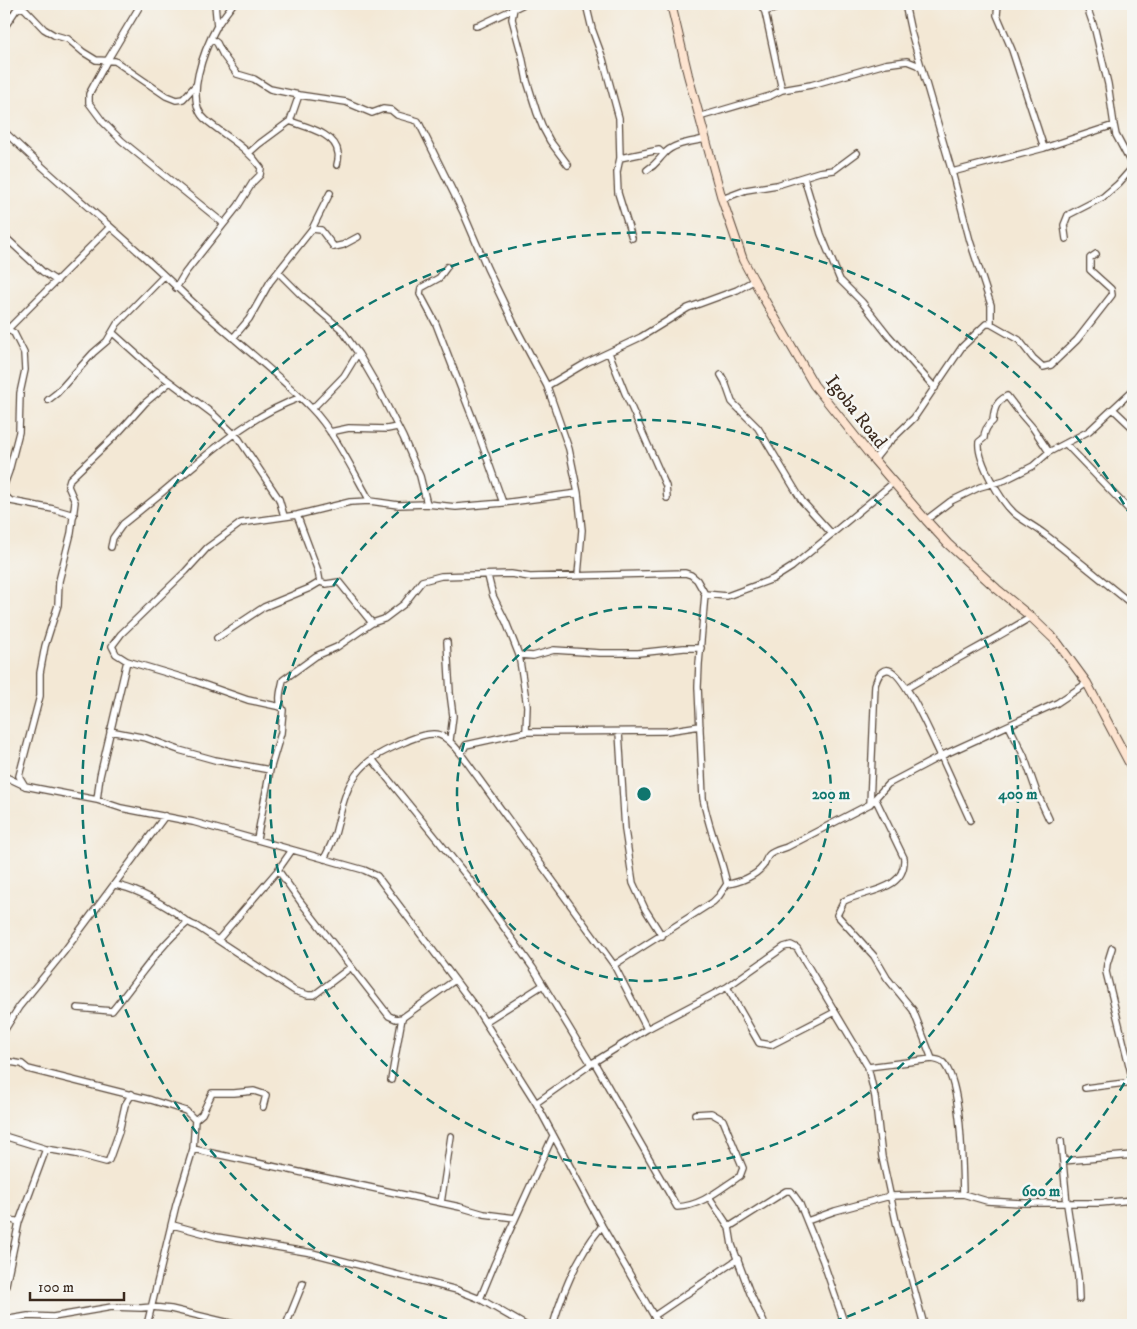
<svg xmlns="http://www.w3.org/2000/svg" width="1137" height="1329" font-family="'IM FELL DW Pica',serif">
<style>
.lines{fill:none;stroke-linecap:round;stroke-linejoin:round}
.street-casing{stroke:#574639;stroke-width:8}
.secondary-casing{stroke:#574639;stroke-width:10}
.street{stroke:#fff;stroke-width:5.5}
.secondary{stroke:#fde4d0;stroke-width:8}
.ring{fill:none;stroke:#0f766e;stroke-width:2.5;stroke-dasharray:9 6}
.labels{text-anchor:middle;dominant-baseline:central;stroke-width:5;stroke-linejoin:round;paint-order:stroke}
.street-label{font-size:19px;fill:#3b2a1e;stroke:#f6f6f2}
.centre{fill:#0f766e;stroke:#f6f6f2;stroke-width:2.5}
.ring-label{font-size:15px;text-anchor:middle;font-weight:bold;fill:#0f766e;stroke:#f6f6f2;stroke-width:5;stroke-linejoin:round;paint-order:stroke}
</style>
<rect width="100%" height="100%" fill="#f6f6f2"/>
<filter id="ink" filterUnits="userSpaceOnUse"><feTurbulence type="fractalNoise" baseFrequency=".02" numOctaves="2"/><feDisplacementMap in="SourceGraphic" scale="10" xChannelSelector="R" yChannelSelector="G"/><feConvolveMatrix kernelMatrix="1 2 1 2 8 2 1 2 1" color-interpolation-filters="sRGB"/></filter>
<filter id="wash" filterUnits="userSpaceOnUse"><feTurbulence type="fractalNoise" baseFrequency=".0096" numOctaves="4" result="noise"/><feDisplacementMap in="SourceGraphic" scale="20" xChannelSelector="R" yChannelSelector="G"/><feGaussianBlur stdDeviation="1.12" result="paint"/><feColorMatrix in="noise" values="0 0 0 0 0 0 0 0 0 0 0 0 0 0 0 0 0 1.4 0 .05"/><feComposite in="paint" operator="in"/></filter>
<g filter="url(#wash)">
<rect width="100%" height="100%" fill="#f3e8d5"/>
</g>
<g filter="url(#ink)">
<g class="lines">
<defs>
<path id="street" d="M141,4L107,61L89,94V103L103,122L122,141L223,223
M215,4L217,27
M586,4L592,29L603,59L619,118L620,158L617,172L618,193L632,238
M760,4L765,12L782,90
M905,4L911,32L952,172L970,241L991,305V324
M998,4L997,15L1012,50L1044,148
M1086,4L1095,30L1108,84L1114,125L1116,135L1133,167
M514,8L512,19L522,56L527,81L537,113L543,128L550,141L568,165
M765,12L789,4
M476,26L480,25L524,4
M4,28L16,10L20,7L25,9L44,29L54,35L68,39L83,52L96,60L115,61L166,96L176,100L183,99L196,85
M212,39L217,43L223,55L237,74L254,79L270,89L299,95L346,102L372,113L383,109L391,110L397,115L418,121L463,212L487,268L515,326L547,386L569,449L578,493L582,530L578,575
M699,117L770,96L782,90L811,85L885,64L907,61L917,65L922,69
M290,121C305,127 336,133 338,153C339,156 338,161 337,165
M4,131C48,174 96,213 142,255C165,275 186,297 209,317C243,347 279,375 311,408C334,431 354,473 370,501
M250,152L259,144L290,121L299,95
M620,158L659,150L663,154
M647,170C657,164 657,161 664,154C673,143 693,142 705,139
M952,172L1044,148L1114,125
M804,178L821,234L840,280L862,302L888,335L935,388
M722,199L746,190L777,185L819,172L834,170L857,153
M312,229L321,230L334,247L343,245L358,237
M4,236L43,272L57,281
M1066,239L1064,225L1068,215L1103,197L1118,184L1133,167
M447,267L439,278L421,288L420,294L436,324L476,427L503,503
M278,272L302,296L341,329L358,353L376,384L403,437L420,476L427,504
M176,288L185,273L238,206L253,182L260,175L261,168C246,146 226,137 206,120C183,101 205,48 217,26C222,18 228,11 233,4
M4,328L14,333L24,353L25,370L20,393L19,432L9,471L4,485
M8,329L110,227
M113,333L153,369L213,414L239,439L279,499L284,516
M233,338L249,319L270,282L312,229L330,193
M609,353L625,393L666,486L667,498
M721,375L725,382L732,402L758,428L802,501L832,534
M547,386L586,363L641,337L688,308L737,290L755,280
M48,400L57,393L93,353L107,341L117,324L164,276
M312,409L344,376L358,353
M1113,409L1133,428
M330,432L349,428L387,429L397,427
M1066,444L1133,514
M1049,452L1033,428L1020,413L1007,396C996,402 994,408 993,421C988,425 984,430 984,438L979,442C977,460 1000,500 1014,513C1022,520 1034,526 1043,533C1073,556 1103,581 1133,605
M874,460L886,445L914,418L962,347L986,324H991L1019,340L1033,358L1043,367L1051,365L1077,340L1112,295L1111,289L1090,270V258L1096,254
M4,495L11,501L53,509L74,515
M926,520L951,501L980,487L1005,480L1033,466L1049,452L1089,431L1133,390
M111,547L113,538L123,524C146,506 169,487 191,468C224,440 258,413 299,398
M488,576L493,596L506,622L519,655L527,706L526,732
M320,582L326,584L339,582L372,623
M705,594L727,596L773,579L792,567L893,483
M217,638L264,607L310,588L320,582L318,571L297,515
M447,642L450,693L453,716L450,740
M519,655L533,656L554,650L600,653H638L684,648H701
M907,688C948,663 990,642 1031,617
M281,707L248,700L194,681L127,661L116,654L112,646L121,634L186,571L207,548L241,523L297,515L350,502L370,501L398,505L427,504L456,507L503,503L578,493
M1009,726L1024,756L1037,793L1049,819
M110,731L146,738L179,750L215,760L270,770
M619,732L625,830L633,883L645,909L662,936
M461,754L466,745L526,732L667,731L700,726
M372,759L470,880L533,968L591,1064
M4,776L25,786L97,800L121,808L193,822L364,870L377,876L476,1008L536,1103L602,1226L659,1325
M25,786L19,776L40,696V673L45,646L58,605L59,581L71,533L75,502L68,486L70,479L119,432L145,403L170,382
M97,800L100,776L127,661
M876,800L904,858C906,892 865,890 844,901L837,915L874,956L887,978L913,1010L932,1059C937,1060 942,1060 945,1065C962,1088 962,1164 963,1194
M870,804L875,685C877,679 879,671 886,670C902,666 934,742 941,756L1057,703L1087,683
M257,839L270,770L281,733L283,710C277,701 281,690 283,680L316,656L337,647L372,623L384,619L404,604L422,581L441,576L511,574L530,577L685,573L691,575L697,580L705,594L699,664L698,687L703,798C708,828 721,855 727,884L719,896L713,902L614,965
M324,859C328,851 332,843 335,834C341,813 344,787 360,770C373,755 391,748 409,740C436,729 444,732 461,754L614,965L647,1029
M278,870L300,901L389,1016L396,1019L402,1018L455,980
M727,884C738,883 756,876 763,866C765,863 766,858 769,855C773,851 782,849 787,847L870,804L888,784L941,756L970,820
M115,885C135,888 159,902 176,913C183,919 187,923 196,926L295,991L308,995H314L351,967
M218,940L278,870L292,850
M1112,948L1107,964L1106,972L1133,1081
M727,987L759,1043L771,1045L835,1012
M77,1008L112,1011C137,981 157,948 187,923
M485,1022L543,985
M4,1031L19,1007L63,953L165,816
M4,1061L22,1064L28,1069L151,1100L186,1111L195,1120L193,1149L176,1205L147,1325
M594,1062L677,1207C702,1206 720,1189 740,1176L743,1168L723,1120L711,1113L695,1114
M868,1067L932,1059
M391,1080L402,1018
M1085,1088L1133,1082
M536,1103L594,1062L647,1029L727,987L784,947L791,945L797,948L868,1067L875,1097L882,1157L897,1226L924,1325
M195,1120L202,1114L212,1093H234L254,1091L266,1095L263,1107
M4,1136L46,1149L76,1154L106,1162L109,1160L119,1132L125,1105L132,1094
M1061,1141L1067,1204L1078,1277L1079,1299
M193,1149L460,1207L484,1214L515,1218
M1063,1161L1133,1155
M709,1197L729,1227L732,1245L750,1293L765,1325
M441,1203L451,1136
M4,1218L19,1222
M807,1221L835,1211L890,1196L963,1194L987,1201L1021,1203H1100L1133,1200
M173,1225L217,1237L312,1253L457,1290L480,1299L525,1325
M729,1227L786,1191H791L799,1202L823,1261L845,1325
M4,1294L19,1222L46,1149
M480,1299L494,1265L553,1136
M654,1316L738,1259
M4,1320L28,1316L53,1317L112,1307L141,1308L152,1307L171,1309L238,1325
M286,1325L303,1283
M553,1325C563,1290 578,1255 602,1226"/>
<path id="secondary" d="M671,4L688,75L722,199L743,260L764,299L814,385L874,460L926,520L948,544L997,589L1031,617L1057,642L1087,683L1133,770"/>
</defs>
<use href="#street" class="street-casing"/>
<use href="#secondary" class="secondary-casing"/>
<use href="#street" class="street"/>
<use href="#secondary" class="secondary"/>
</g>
</g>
<g class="ring">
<circle cx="644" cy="794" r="187"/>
<circle cx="644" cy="794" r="374"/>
<path d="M1132 1070A561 561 0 0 1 827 1324M461 1324A561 561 0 1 1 1132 518"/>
</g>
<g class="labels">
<g class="street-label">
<text transform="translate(856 412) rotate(52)">Igoba Road</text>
</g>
</g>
<circle cx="644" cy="794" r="8" class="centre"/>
<g class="ring-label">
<text x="831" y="799">200 m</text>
<text x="1018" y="799">400 m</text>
<text x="1041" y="1196">600 m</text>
</g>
<rect width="1137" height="1329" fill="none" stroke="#f6f6f2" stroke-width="20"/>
<path d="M30 1292v8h94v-8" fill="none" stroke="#3b2a1e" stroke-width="2.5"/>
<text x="38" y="1292" font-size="15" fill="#3b2a1e" stroke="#f6f6f2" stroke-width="4" paint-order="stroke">100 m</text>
</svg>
